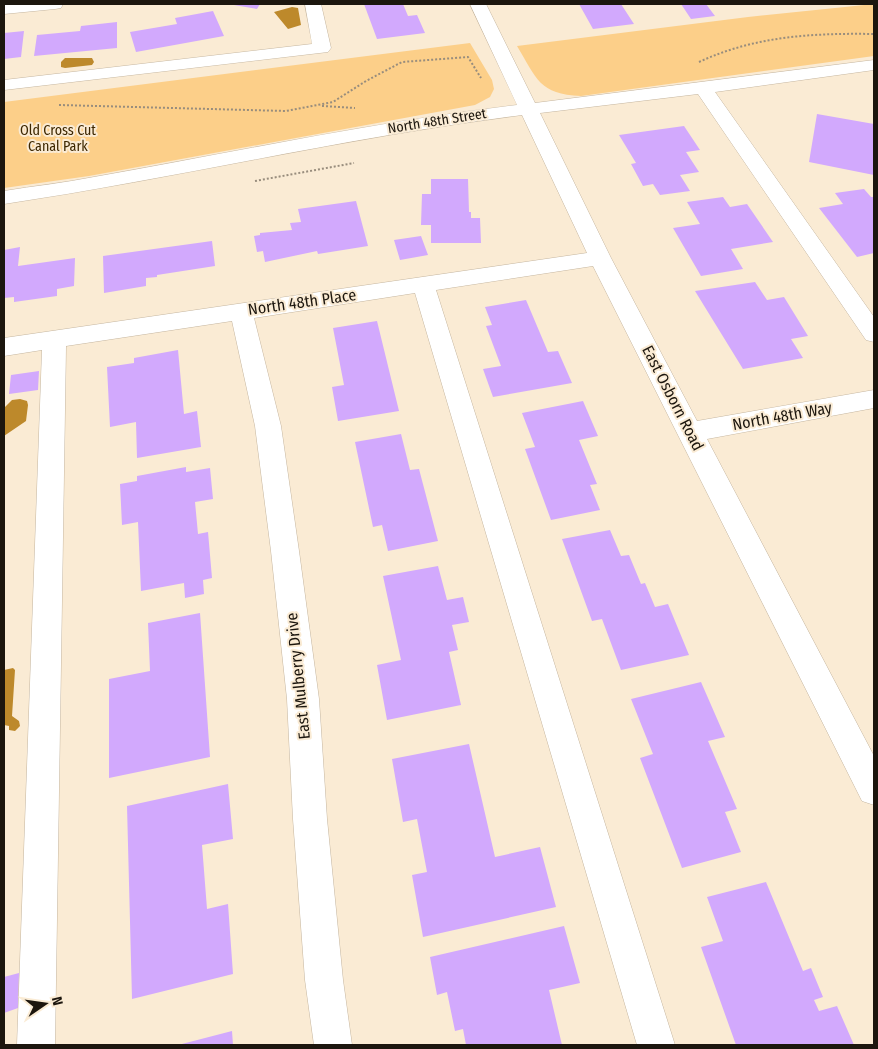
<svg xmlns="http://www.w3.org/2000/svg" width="878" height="1049" font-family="'Fira Sans Condensed',sans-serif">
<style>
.green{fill:#fccf89}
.water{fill:#bd892b}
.building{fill:#d2a9fd}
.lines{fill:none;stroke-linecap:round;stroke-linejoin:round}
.minor-casing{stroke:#c5b6a0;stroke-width:1}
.path{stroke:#988d7d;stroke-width:2;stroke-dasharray:2 2;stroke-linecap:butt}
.minor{fill:#fff;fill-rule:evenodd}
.labels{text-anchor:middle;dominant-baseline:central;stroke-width:4;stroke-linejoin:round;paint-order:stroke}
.far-street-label{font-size:14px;fill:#1c160e;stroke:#faebd4}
.far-park-label{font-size:14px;fill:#3d2700;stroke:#faebd4}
.street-label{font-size:16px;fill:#1c160e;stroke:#faebd4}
</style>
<rect width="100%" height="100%" fill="#faebd4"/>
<path class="green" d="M874,4V56L581,96C539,94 537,79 517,46L748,17Z
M470,43L492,80L494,89L490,97L475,105L89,176L4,188V102Z"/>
<path class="water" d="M292,7L298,8L301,25L288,29L274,12Z
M65,58H92L94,62L92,65L65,68L61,67V62Z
M20,399L27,401L28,405L26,421L4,436V408L12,400Z
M13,668L15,670L12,716L19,721L20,726L15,731L9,730V726L4,725V670Z"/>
<path class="building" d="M228,4H260L257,9Z
M364,4H403L408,16L417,15L425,33L377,39Z
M579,4H621L634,24L593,29Z
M681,4H706L715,16L691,19Z
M213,11L224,36L136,52L130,32L177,24L175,18Z
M117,22V48L34,56L37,35L80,31L81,26Z
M24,31L21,57L4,59V33Z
M817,114L874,124V175L809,162Z
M684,126L700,150L686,152L699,172L680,175L690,191L660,195L653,184L643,186L631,164L636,163L619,135Z
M431,179H468L469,212H471V218H480L481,243H431V225H421L422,194H431Z
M864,189L871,197H874V253L857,257L819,208L843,204L835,193Z
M723,197L730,207L747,204L773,242L731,249L743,269L701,276L673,228L700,224L687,202Z
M356,201L368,246L318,254L317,251L265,262L263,251L257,252L254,236L260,235V233L292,230L290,223L301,222L298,209Z
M421,236L428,255L400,260L394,240Z
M212,241L215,266L157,275V277L146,278V286L104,293L103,256Z
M20,247L18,266L75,258L74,286L57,289V296L14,302V297L4,298V250Z
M755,282L767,300L784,297L808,336L791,339L803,358L743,369L695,291Z
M526,300L548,352L558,351L572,383L493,397L483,369L501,366L486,326L492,325L485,307Z
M377,321L399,411L338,421L332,387L344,385L333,328Z
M178,350L184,414L197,411L201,447L137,458L136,422L110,427L107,367L134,363V358Z
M39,371L38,390L9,394L11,375Z
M583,401L598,436L579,440L597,484L590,485L600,510L551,520L525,449L535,447L522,413Z
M401,434L410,470L419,469L438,541L388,551L382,525L373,527L355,442Z
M186,467V472L210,468L213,499L195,502L198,534L208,532L212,578L203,580L204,594L185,598L184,583L141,591L138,522L122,525L120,484L137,481V476Z
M610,530L621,556L629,555L641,584L645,583L655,607L668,604L689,655L621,670L602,619L592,621L562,539Z
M438,566L447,600L463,597L469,622L452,625L458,650L449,652L461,705L387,720L377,665L401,660L383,576Z
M200,613L210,757L109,778V679L150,671L148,623Z
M701,682L725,737L708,741L737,809L725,812L741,852L682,868L640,758L653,754L631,699Z
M469,744L495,857L540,847L556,907L423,937L412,875L427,872L417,819L403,822L392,759Z
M228,784L233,839L202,845L207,909L228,904L233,974L132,999L127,806Z
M766,882L803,971L811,968L823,997L814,1000L819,1011L837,1006L854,1045H736L701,947L723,941L707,897Z
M564,926L580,983L549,990L562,1045H466L463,1029L455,1031L447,992L437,995L430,957Z
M19,973L18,1008L4,1013V977Z
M232,1031L233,1045H178Z"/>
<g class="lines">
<defs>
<path id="minor" d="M4,4H63L61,8L55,9L4,14Z
M305,4H321L331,48L328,52L4,90V80L312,44Z
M470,4H486L535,103L874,60V70L715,92L874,317V342L866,340L698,94L540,113L611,258L697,421L874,390V408L707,439L874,756V805L862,801L593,266L436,290L675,1045H637L415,293L254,318L281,426L299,551L319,699L327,819L343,980L352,1045H314L305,980L293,819L287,699L271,551L255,426L232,321L66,346L55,1045H17L42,350L4,356V338L587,253L522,115C348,137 177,178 4,204V191C34,186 64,183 94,177C235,152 375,122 517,105Z"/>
</defs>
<use href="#minor" class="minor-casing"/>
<path class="path" d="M699,62C755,36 813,33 874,34
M59,105L286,111L333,102L366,81L402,62L468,57L481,78
M322,106L355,108
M255,181L354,163"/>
<use href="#minor" class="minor"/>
</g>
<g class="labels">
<g class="far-street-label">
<text transform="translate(437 121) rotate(-9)">North 48th Street</text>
</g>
<g class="far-park-label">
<text x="58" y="130">Old Cross Cut<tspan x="58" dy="16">Canal Park</tspan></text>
</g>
<g class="street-label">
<text transform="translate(302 302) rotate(-8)">North 48th Place</text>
<text transform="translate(673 398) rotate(63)">East Osborn Road</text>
<text transform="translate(782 416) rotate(-10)">North 48th Way</text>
<text transform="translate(298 676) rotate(-96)">East Mulberry Drive</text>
</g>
</g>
<rect width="878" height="1049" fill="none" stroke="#1c160e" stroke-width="10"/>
<g transform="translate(45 1004) rotate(77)" stroke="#faebd4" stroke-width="4" paint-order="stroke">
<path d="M0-4L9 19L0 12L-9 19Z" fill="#1c160e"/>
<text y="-8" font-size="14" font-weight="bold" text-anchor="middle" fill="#1c160e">N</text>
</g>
</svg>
